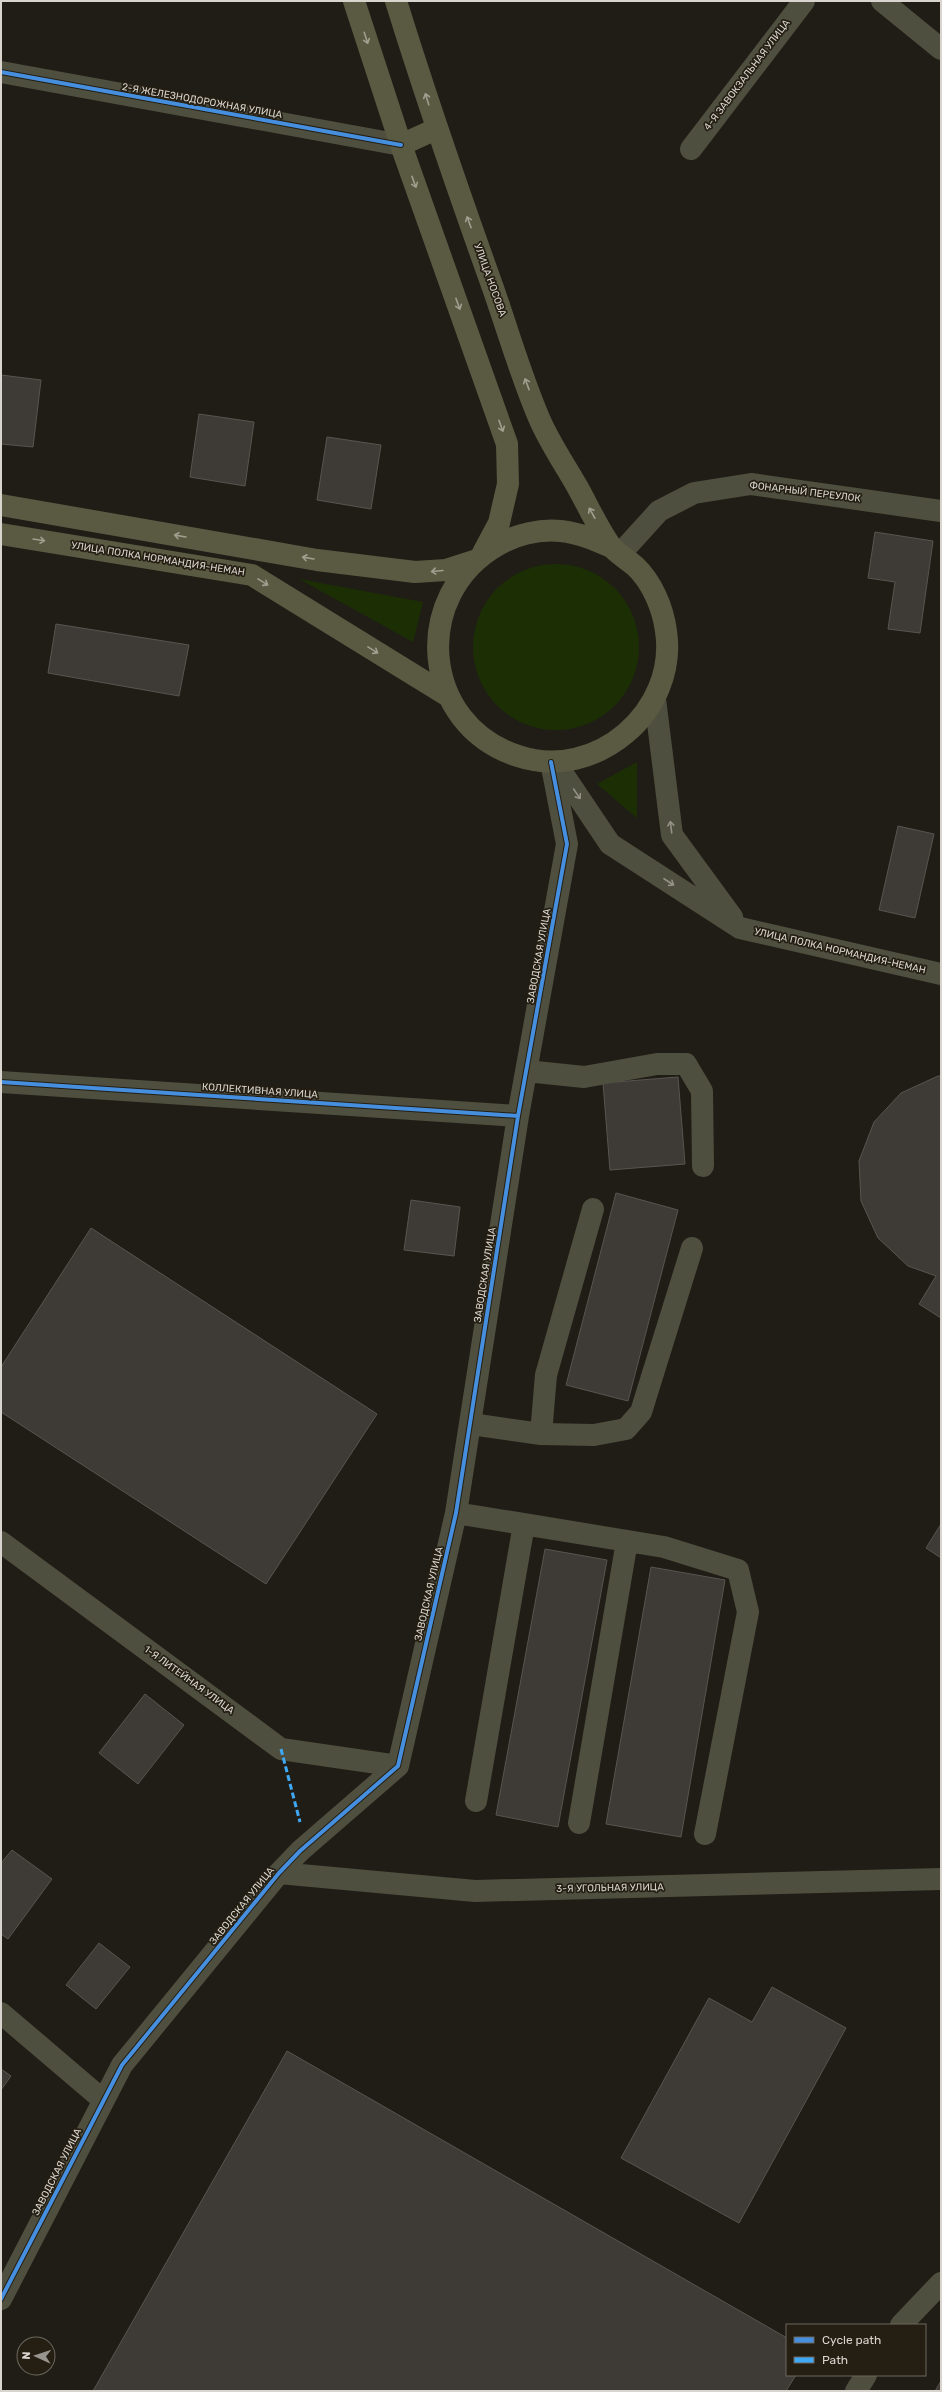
<svg xmlns="http://www.w3.org/2000/svg" width="942" height="2392" font-family="Rubik,sans-serif">
<style>
.green{fill:#1c2f04}
.building{fill:#3e3a36;stroke:#585550}
.lines{fill:none;stroke-linecap:round;stroke-linejoin:round}
.minor{stroke:#4e4f3e;stroke-width:22}
.major{stroke:#5a5a42;stroke-width:22}
.quiet{stroke:#3fa9f5;stroke-width:3;stroke-dasharray:6 3;stroke-linecap:butt}
.cycleway-casing{stroke:#241e13;stroke-width:6}
.cycleway{stroke:#468fdf;stroke-width:4}
.oneway{stroke:#a09e8f}
.oneway2{stroke:#949286}
.labels{text-anchor:middle;dominant-baseline:central;stroke-width:3.5;stroke-linejoin:round;paint-order:stroke}
.street-label{font-size:10px;fill:#d9d5ce;stroke:#241e13}
</style>
<rect width="100%" height="100%" fill="#201d17"/>
<path class="green" d="M473 647a83 83 0 1 1 166 0a83 83 0 1 1-166 0Z
M299,579L423,602L413,642Z
M637,762V818L597,784Z"/>
<path class="building" d="M1,375L41,380L33,447L1,444Z
M199,414L254,422L245,486L190,477Z
M327,437L381,445L371,509L317,500Z
M875,532L933,541L920,633L888,629L895,582L868,578Z
M56,624L189,645L179,696L48,673Z
M898,826L934,834L915,918L879,910Z
M938,1076H941V1318L919,1304L936,1276L908,1266L878,1238L861,1201L859,1161L874,1122L901,1093Z
M678,1077L685,1164L610,1170L603,1083Z
M616,1193L678,1210L628,1401L566,1385Z
M411,1200L460,1207L454,1256L404,1250Z
M91,1228L377,1414L266,1584L1,1412V1367Z
M941,1524V1558L926,1548Z
M545,1549L607,1560L558,1827L496,1815Z
M651,1567L725,1580L681,1837L606,1824Z
M145,1694L184,1725L138,1784L99,1753Z
M12,1850L52,1879L8,1939L1,1934V1863Z
M99,1943L130,1967L96,2009L66,1985Z
M772,1987L846,2028L739,2223L621,2158L709,1998L752,2022Z
M287,2051L787,2338V2375H796L786,2391H93Z
M1,2069L11,2076L1,2090Z
M941,2381V2391H935Z"/>
<g class="lines">
<path class="minor" d="M882,1L941,49
M1,72L401,145
M691,149L804,1
M620,554L659,511L694,493L751,484L941,511
M655,699L672,835L732,917
M555,762L610,844L740,928L941,974
M526,1071L584,1077L657,1064H686L702,1091L703,1166
M1,1082L518,1116
M471,1424L541,1434L594,1435L626,1429L641,1412L692,1248
M541,1434L546,1375L593,1209
M456,1513L664,1547L738,1570L748,1612L705,1834
M1,1542L281,1749L398,1766
M476,1801L524,1524
M579,1823L627,1541
M279,1873L475,1891L941,1879
M1,2013L103,2100
M1,2299L122,2065L279,1873L300,1851L398,1766L456,1513L518,1116L567,844L551,762
M901,2325L941,2283
M856,2391L866,2375"/>
<path class="major" d="M354,1L401,145L507,444L508,484L499,523L483,553
M396,1C426,98 459,193 493,288C508,331 521,376 539,418C549,442 565,465 578,488C588,506 598,528 610,545C617,554 627,559 635,566C652,582 663,608 666,631C678,711 596,782 518,756C421,725 410,595 498,545C517,534 540,529 561,531C579,533 595,540 611,547
M401,145L436,129
M1,505L317,560L415,572L446,570L474,561
M1,534L252,575L448,696"/>
<path class="quiet" d="M281,1749L300,1822"/>
<defs>
<path id="cycleway" d="M1,72L401,145
M1,1082L518,1116
M1,2299L122,2065L279,1873L300,1851L398,1766L456,1513L518,1116L567,844L551,762"/>
</defs>
<use href="#cycleway" class="cycleway-casing"/>
<use href="#cycleway" class="cycleway"/>
</g>
<defs><path id="oneway-shaft" d="M-6 0H5M1.5-3L5.5 0L1.5 3" fill="none" stroke-width="1.6" stroke-linecap="round" stroke-linejoin="round"/></defs>
<g class="oneway">
<use href="#oneway-shaft" transform="translate(366 38) rotate(72)"/>
<use href="#oneway-shaft" transform="translate(427 99) rotate(-107)"/>
<use href="#oneway-shaft" transform="translate(414 182) rotate(70)"/>
<use href="#oneway-shaft" transform="translate(469 222) rotate(-110)"/>
<use href="#oneway-shaft" transform="translate(458 304) rotate(70)"/>
<use href="#oneway-shaft" transform="translate(527 384) rotate(-110)"/>
<use href="#oneway-shaft" transform="translate(501 426) rotate(70)"/>
<use href="#oneway-shaft" transform="translate(592 513) rotate(-119)"/>
<use href="#oneway-shaft" transform="translate(180 536) rotate(-170)"/>
<use href="#oneway-shaft" transform="translate(39 540) rotate(9)"/>
<use href="#oneway-shaft" transform="translate(308 558) rotate(-170)"/>
<use href="#oneway-shaft" transform="translate(437 571) rotate(175)"/>
<use href="#oneway-shaft" transform="translate(263 582) rotate(32)"/>
<use href="#oneway-shaft" transform="translate(373 650) rotate(32)"/>
</g>
<g class="oneway2">
<use href="#oneway-shaft" transform="translate(577 794) rotate(56)"/>
<use href="#oneway-shaft" transform="translate(671 827) rotate(-97)"/>
<use href="#oneway-shaft" transform="translate(669 882) rotate(33)"/>
</g>
<g class="labels">
<g class="street-label">
<text transform="translate(747 75) rotate(-53)">4-Я ЗАВОКЗАЛЬНАЯ УЛИЦА</text>
<text transform="translate(202 101) rotate(10)">2-Я ЖЕЛЕЗНОДОРОЖНАЯ УЛИЦА</text>
<text transform="translate(490 280) rotate(70)">УЛИЦА НОСОВА</text>
<text transform="translate(805 492) rotate(7)">ФОНАРНЫЙ ПЕРЕУЛОК</text>
<text transform="translate(158 559) rotate(9)">УЛИЦА ПОЛКА НОРМАНДИЯ-НЕМАН</text>
<text transform="translate(840 951) rotate(13)">УЛИЦА ПОЛКА НОРМАНДИЯ-НЕМАН</text>
<text transform="translate(539 956) rotate(-80)">ЗАВОДСКАЯ УЛИЦА</text>
<text transform="translate(260 1091) rotate(4)">КОЛЛЕКТИВНАЯ УЛИЦА</text>
<text transform="translate(485 1275) rotate(-81)">ЗАВОДСКАЯ УЛИЦА</text>
<text transform="translate(429 1594) rotate(-77)">ЗАВОДСКАЯ УЛИЦА</text>
<text transform="translate(189 1680) rotate(36)">1-Я ЛИТЕЙНАЯ УЛИЦА</text>
<text transform="translate(610 1888) rotate(-1)">3-Я УГОЛЬНАЯ УЛИЦА</text>
<text transform="translate(242 1906) rotate(-51)">ЗАВОДСКАЯ УЛИЦА</text>
<text transform="translate(57 2172) rotate(-63)">ЗАВОДСКАЯ УЛИЦА</text>
</g>
</g>
<rect width="942" height="2392" fill="none" stroke="#d9d5ce" stroke-width="4"/>
<rect x="786" y="2324" width="140" height="52" fill="#241e13" stroke="#6c675e"/>
<rect x="794" y="2337" width="20" height="6" fill="#468fdf" stroke="#6c675e"/>
<text x="822" y="2344" font-size="12" fill="#d9d5ce">Cycle path</text>
<rect x="794" y="2357" width="20" height="6" fill="#3fa9f5" stroke="#6c675e"/>
<text x="822" y="2364" font-size="12" fill="#d9d5ce">Path</text>
<g transform="translate(36 2356) rotate(273)"><circle r="19" fill="#241e13" stroke="#6c675e"/>
<path d="M0-3L7 15L0 10L-7 15Z" fill="#98958e"/>
<text y="-6" font-size="11" font-weight="bold" text-anchor="middle" fill="#d9d5ce">N</text>
</g>
</svg>
